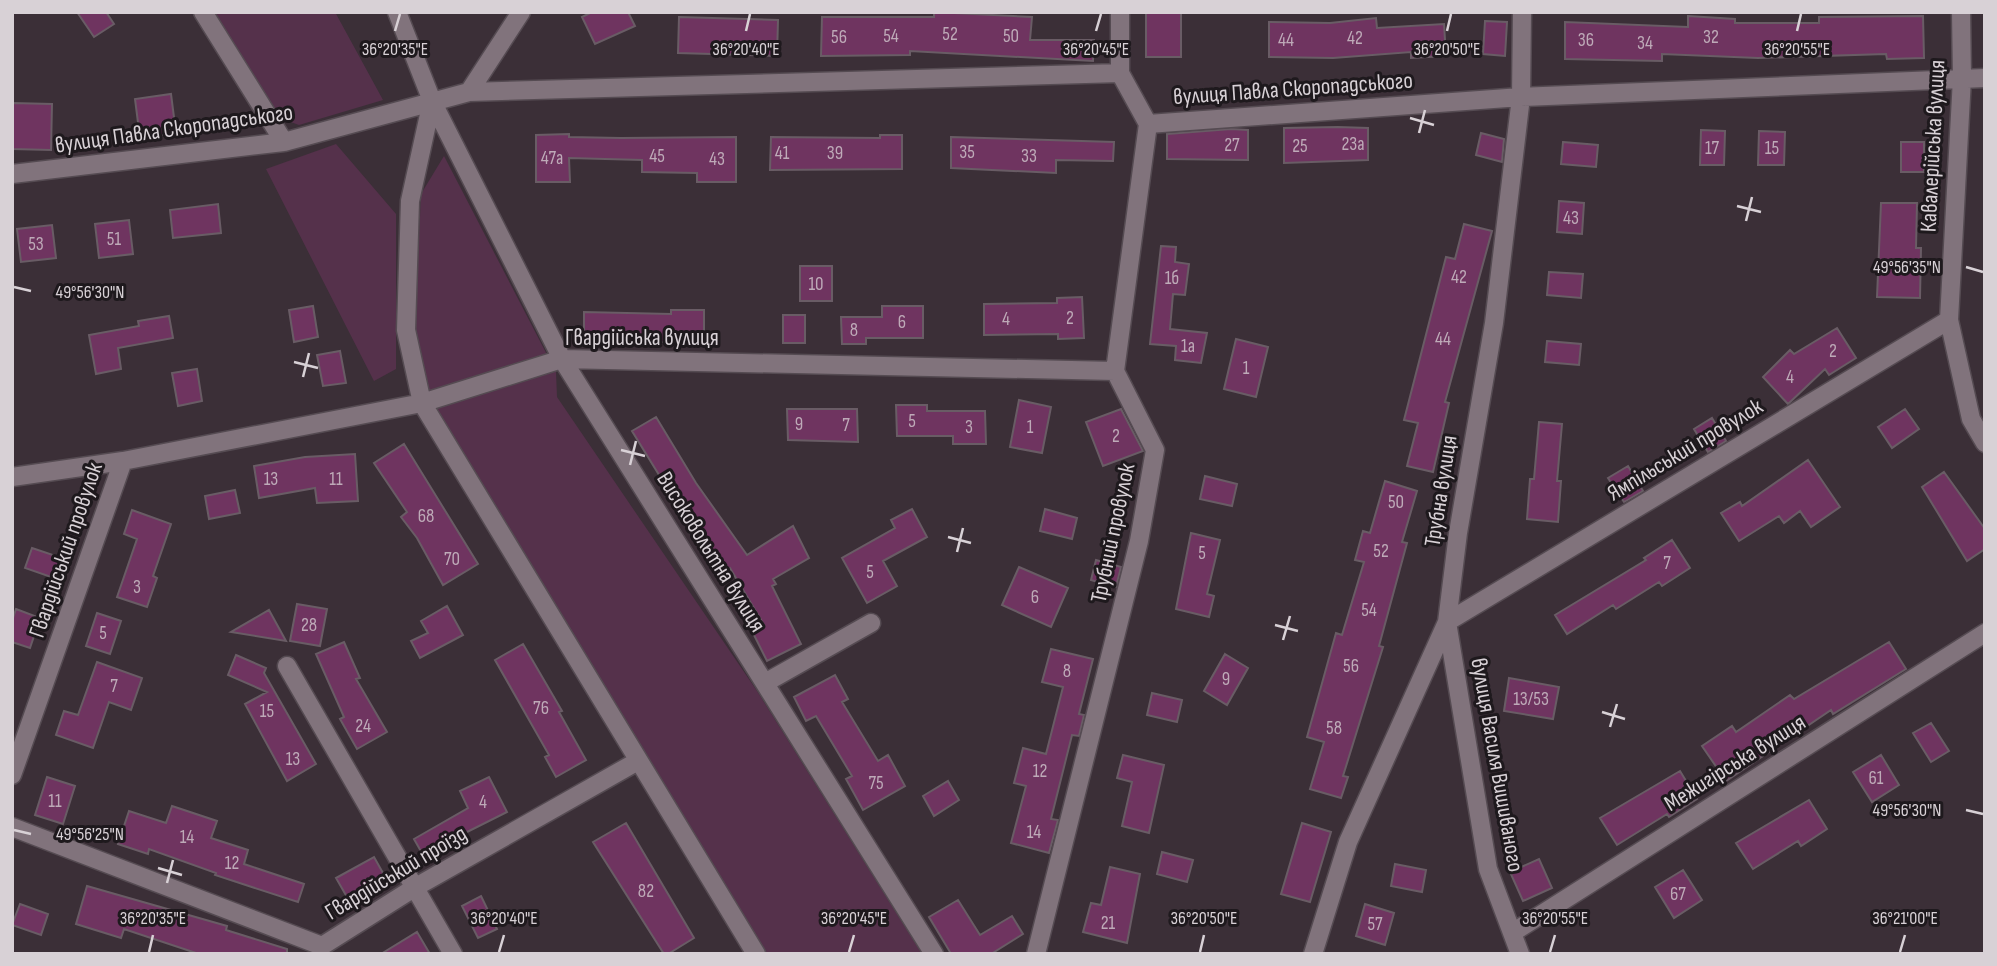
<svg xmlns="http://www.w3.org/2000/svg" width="1997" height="966" font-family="'Sofia Sans Condensed',sans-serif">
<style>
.green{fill:#55314b}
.building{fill:#6f3460;stroke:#695c65;stroke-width:2}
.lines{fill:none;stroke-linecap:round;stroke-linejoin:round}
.street-casing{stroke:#554b52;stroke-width:21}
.street{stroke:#81737c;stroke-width:18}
.ticks{fill:none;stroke:#d8d1d6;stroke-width:2.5}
.labels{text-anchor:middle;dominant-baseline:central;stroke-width:6;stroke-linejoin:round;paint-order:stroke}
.number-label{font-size:19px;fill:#beaab8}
.street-label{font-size:23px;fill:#d8d1d6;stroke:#1e191d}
.ticks-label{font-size:18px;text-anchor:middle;fill:#d8d1d6;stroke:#1e191d;stroke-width:6;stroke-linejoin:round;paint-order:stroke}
</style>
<rect width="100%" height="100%" fill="#3b2f37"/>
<path class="green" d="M212,12H335L383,100L299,125L277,117Z
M336,144L396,214V369L374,381L266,169Z
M444,156L556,372L557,397L757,691L922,954H764L426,396L415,330L421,194Z"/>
<path class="building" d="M77,12H106L114,24L94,37Z
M592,12H628L635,26L595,44L582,17Z
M934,12L1032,17L1030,40H1094L1093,61L910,51V55L821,56L822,17H934Z
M1146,12H1181V57H1146Z
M1688,16L1735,19V23H1819V17L1923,16L1924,58L1887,59L1886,54L1758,58L1662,54V61L1565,59V22L1688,27Z
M679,17L778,20L777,56L678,53Z
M1376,18L1377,28L1444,24L1446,56L1411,58V52L1333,58L1269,57V22L1330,23Z
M1485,21L1507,22L1505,56L1483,54Z
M171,94L176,133L140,138L135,99Z
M12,103L52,104L51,150L12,149Z
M1338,127L1368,128V160L1284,163V128Z
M1231,129L1248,130V160L1167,159V134Z
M1701,130L1725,131L1724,165H1700Z
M1759,131L1785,132L1784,165H1758Z
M1481,133L1504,139L1502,162L1476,155Z
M569,134V137L621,138L736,137V182H697V173L642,172V160L569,158L570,182H536V135Z
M880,135H902V169L770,170L771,137L880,138Z
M951,137L1114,142L1113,161L1056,160V173L951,168Z
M1563,142L1598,145L1596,167L1561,164Z
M1901,142H1924V172H1901Z
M1559,201L1584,203L1582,234L1557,232Z
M1881,203H1917L1916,248H1921L1920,298L1877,297Z
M218,204L221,233L173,238L170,210Z
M129,220L133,254L99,258L95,224Z
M1464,224L1492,231L1445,402L1449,403L1433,472L1407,466L1418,423L1404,420L1446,257L1455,259Z
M52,225L56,258L21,262L17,229Z
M1161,246L1176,247L1175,262L1189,264L1185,295L1173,294L1170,329L1207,333L1201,363L1175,360L1176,346L1150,344Z
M800,266H832V301H800Z
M1549,272L1583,274L1581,298L1547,295Z
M1082,297L1084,338L1058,339V334L984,335V304L1057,303V298Z
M313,306L318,337L294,342L289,310Z
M882,306H923V338H866V344H842L841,317H882Z
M671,310H704V342H584V312L671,314Z
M783,315H805V343H783Z
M169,316L173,338L118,348L121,369L96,374L89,335L139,326L138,321Z
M1837,328L1856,358L1829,375L1825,369L1788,404L1763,377L1790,350L1794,354Z
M1236,339L1268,347L1256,397L1224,389Z
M1547,341L1581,344L1579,365L1545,362Z
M340,351L346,383L323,386L317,355Z
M197,369L202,401L178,406L172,373Z
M1019,400L1051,407L1042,453L1010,447Z
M896,405H927V411H985L986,444H953V436H897Z
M787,409H857L858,442L788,440Z
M1121,409L1143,451L1103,466L1086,422Z
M1905,409L1919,429L1892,448L1878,427Z
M656,417L696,483L747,555L793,526L809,558L773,579L776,584L772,586L801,644L767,661L752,631L764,625L730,568L720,574L632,431Z
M1712,418L1726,441L1708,452L1694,429Z
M1539,422L1562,424L1557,481H1561L1558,522L1527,519L1530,479H1534Z
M404,444L478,564L443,585L417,538L401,517L407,512L374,463Z
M355,454L358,501L317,503L315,488L259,498L254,466L305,457Z
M1808,460L1840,507L1811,527L1800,511L1784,523L1779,516L1739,541L1721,513L1740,502L1742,506Z
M1628,466L1643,491L1624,502L1608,478Z
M1944,472L1985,529V549L1967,561L1922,487Z
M1205,476L1237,484L1232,506L1200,499Z
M1385,481L1417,491L1402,542L1407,543L1379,646L1383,647L1343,776L1348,777L1341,798L1310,789L1324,742L1307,737L1336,633L1342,635L1364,562L1355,560L1363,531L1370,533Z
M235,490L240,513L209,519L205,496Z
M912,509L927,537L883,561L897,586L867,603L842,558L895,528L891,520Z
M1045,509L1077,518L1072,539L1040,531Z
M132,510L171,524L153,576L157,578L147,607L117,597L137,539L124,534Z
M1191,533L1220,540L1207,594L1214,596L1209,617L1176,609Z
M1672,540L1690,568L1662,586L1659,582L1616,609L1613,605L1567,634L1555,615L1646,560L1644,558Z
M32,548L62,558L54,578L25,568Z
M1096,560L1121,567L1116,587L1091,580Z
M1019,567L1068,588L1051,627L1002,605Z
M297,604L327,609L320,646L290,641Z
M447,606L463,635L420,658L411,641L428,633L421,621Z
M16,609L40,618L30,648L12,642V621Z
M269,610L286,641L231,632Z
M97,613L121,621L110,654L86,646Z
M344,642L360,678L356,679L387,732L357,749L340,719L344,717L316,654Z
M1889,642L1906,669L1833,714L1831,710L1726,781L1702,746L1732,726L1736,732L1790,695L1794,699Z
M523,644L562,711L559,712L586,760L556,777L545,757L549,755L495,660Z
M1051,649L1093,659L1079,714L1084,715L1079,736L1072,735L1051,819L1058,820L1049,853L1011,843L1026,786L1014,783L1023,748L1046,754L1063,687L1042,682Z
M1225,654L1248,668L1227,705L1204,691Z
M236,655L266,668L264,673L316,764L287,781L245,704L267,692L228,675Z
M97,662L142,678L131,710L109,702L93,748L56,735L64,711L78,715Z
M835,675L848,699L842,702L878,761L888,755L905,786L863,810L846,779L852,776L816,716L806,721L794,697Z
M1509,678L1559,687L1553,719L1504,711Z
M1152,693L1182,700L1177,722L1147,715Z
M1931,723L1949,751L1931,762L1913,733Z
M1123,755L1164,765L1149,833L1122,826L1132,782L1117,778Z
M1881,755L1899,785L1872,802L1853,772Z
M1680,771L1697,799L1669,817L1667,814L1617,845L1600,818Z
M47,777L75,786L63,824L35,815Z
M489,777L507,812L461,835L464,841L427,862L414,839L468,808L460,791Z
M948,781L959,800L934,816L923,796Z
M1809,800L1827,829L1801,846L1798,841L1753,869L1736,843Z
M172,806L217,821L211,838L248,850L244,864L304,884L298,902L215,875L216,873L149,849L148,854L118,844L129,811L166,823Z
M626,823L694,938L668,954H664L593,842Z
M1302,823L1331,832L1310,902L1281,894Z
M1162,852L1193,860L1187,882L1157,874Z
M374,857L388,882L351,904L336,878Z
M1539,859L1552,888L1523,901L1510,872Z
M1395,864L1426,870L1422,892L1391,886Z
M1110,867L1140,874L1127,943L1083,932L1091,903L1101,905Z
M1683,870L1702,900L1674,918L1655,887Z
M87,886L227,926L226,930L287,949V954H199L124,929L121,938L76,924Z
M481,896L497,929L478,938L462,906Z
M958,900L980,935L1012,916L1023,934L991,954H948L950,952L929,917Z
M20,904L48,914L41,935L12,925Z
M1365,904L1394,913L1385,945L1356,936Z
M417,932L430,954H381Z"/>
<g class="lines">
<defs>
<path id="street" d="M203,12L284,142
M397,12L432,101L562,359L934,954
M1120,12V73
M1961,12L1962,78L1949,320L1971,419L1985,443
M469,92L521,12
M432,101L410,201L406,330L422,403L756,954
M12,174L284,142L469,92L1120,73L1148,124L1521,97L1985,78
M12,477L123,461L422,403L562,359L1115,371
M287,666L453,954
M765,683L871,623
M12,775L123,461
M12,827L322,946L414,888L638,761
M1512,933L1985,633
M1036,954L1139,541L1155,450L1115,371L1148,124
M1313,954L1348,842L1447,622L1458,533L1494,323L1521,97L1522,12
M1520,954L1488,869L1447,622L1949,320"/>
</defs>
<use href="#street" class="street-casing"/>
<use href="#street" class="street"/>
</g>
<path class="ticks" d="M395,31L400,14M746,31L750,14M1096,31L1101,14M1447,31L1451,14M1797,31L1801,14M1410,118L1434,125M1419,133L1425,110M1737,206L1761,212M1746,221L1752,197M1966,267L1983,272M14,287L31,291M294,362L318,368M303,377L309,353M621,450L645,456M630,465L636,441M948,537L971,543M957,552L963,528M1275,625L1298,631M1283,640L1290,616M1602,712L1625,719M1610,727L1617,704M1966,810L1983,814M14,830L31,834M158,868L182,875M167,883L173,860M149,952L153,935M499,952L504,935M849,952L854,935M1200,952L1204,935M1550,952L1555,935M1900,952L1905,935"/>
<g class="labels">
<g class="number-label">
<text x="950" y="34">52</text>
<text x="891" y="36">54</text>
<text x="1011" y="36">50</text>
<text x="839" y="37">56</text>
<text x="1711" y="37">32</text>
<text x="1355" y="38">42</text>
<text x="1286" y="40">44</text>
<text x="1586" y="40">36</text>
<text x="1645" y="43">34</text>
<text x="1353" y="144">23а</text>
<text x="1232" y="145">27</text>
<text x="1300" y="146">25</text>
<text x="1712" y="148">17</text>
<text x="1772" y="148">15</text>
<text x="967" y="152">35</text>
<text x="782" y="153">41</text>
<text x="835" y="153">39</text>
<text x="657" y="156">45</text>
<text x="1029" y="156">33</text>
<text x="552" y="158">47а</text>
<text x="717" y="159">43</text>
<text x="1571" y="218">43</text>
<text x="114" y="239">51</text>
<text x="36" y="244">53</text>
<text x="1459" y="277">42</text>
<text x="1172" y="278">1б</text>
<text x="816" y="284">10</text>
<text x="1070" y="318">2</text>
<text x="1006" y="319">4</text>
<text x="902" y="322">6</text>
<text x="854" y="330">8</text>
<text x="1443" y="339">44</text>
<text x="1188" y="346">1а</text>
<text x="1833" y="351">2</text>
<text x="1246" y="368">1</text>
<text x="1790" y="377">4</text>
<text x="912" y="421">5</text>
<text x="799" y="424">9</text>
<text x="846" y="425">7</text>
<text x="969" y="427">3</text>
<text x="1030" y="427">1</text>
<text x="1116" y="436">2</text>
<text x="271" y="479">13</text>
<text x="336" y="479">11</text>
<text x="1396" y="502">50</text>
<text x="426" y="516">68</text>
<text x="1381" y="551">52</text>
<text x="1202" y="553">5</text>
<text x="452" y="559">70</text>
<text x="1667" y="563">7</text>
<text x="870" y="572">5</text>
<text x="137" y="587">3</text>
<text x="1035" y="597">6</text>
<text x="1369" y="610">54</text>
<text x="309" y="625">28</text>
<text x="103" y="633">5</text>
<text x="1351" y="666">56</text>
<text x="1067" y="671">8</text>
<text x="1226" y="679">9</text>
<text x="114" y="686">7</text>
<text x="1531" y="699">13/53</text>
<text x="541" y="708">76</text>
<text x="267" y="711">15</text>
<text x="363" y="726">24</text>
<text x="1334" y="728">58</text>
<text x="293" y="759">13</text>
<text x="1040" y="771">12</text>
<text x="1876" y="778">61</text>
<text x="876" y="783">75</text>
<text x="55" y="801">11</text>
<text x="483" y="802">4</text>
<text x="1034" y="832">14</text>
<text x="187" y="837">14</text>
<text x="232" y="863">12</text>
<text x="646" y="891">82</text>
<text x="1678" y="894">67</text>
<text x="1108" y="923">21</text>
<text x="1375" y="924">57</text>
</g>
<g class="street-label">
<text transform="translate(1293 89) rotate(-4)">вулиця Павла Скоропадського</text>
<text transform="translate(174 129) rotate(-8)">вулиця Павла Скоропадського</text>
<text transform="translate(1933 146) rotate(-87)">Кавалерійська вулиця</text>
<text x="642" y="338">Гвардійська вулиця</text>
<text transform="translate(1685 450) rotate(-31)">Ямпільський провулок</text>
<text transform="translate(1441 491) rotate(-81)">Трубна вулиця</text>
<text transform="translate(1113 533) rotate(-78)">Трубний провулок</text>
<text transform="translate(66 550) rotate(-71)">Гвардійський провулок</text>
<text transform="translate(711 552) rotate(58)">Високовольтна вулиця</text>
<text transform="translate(1735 763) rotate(-32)">Межигірська вулиця</text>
<text transform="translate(1497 765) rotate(80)">вулиця Василя Вишиваного</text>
<text transform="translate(396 873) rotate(-31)">Гвардійський проїзд</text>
</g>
</g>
<g class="ticks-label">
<text x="395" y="55">36°20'35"E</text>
<text x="746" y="55">36°20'40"E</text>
<text x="1096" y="55">36°20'45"E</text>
<text x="1447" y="55">36°20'50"E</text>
<text x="1797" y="55">36°20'55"E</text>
<text x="1907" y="273">49°56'35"N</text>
<text x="90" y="298">49°56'30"N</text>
<text x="1907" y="816">49°56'30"N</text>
<text x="90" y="840">49°56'25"N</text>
<text x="153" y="924">36°20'35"E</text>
<text x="504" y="924">36°20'40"E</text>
<text x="854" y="924">36°20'45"E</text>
<text x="1204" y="924">36°20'50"E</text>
<text x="1555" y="924">36°20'55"E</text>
<text x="1905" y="924">36°21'00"E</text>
</g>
<rect width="1997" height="966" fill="none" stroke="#d8d1d6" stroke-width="28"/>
</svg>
